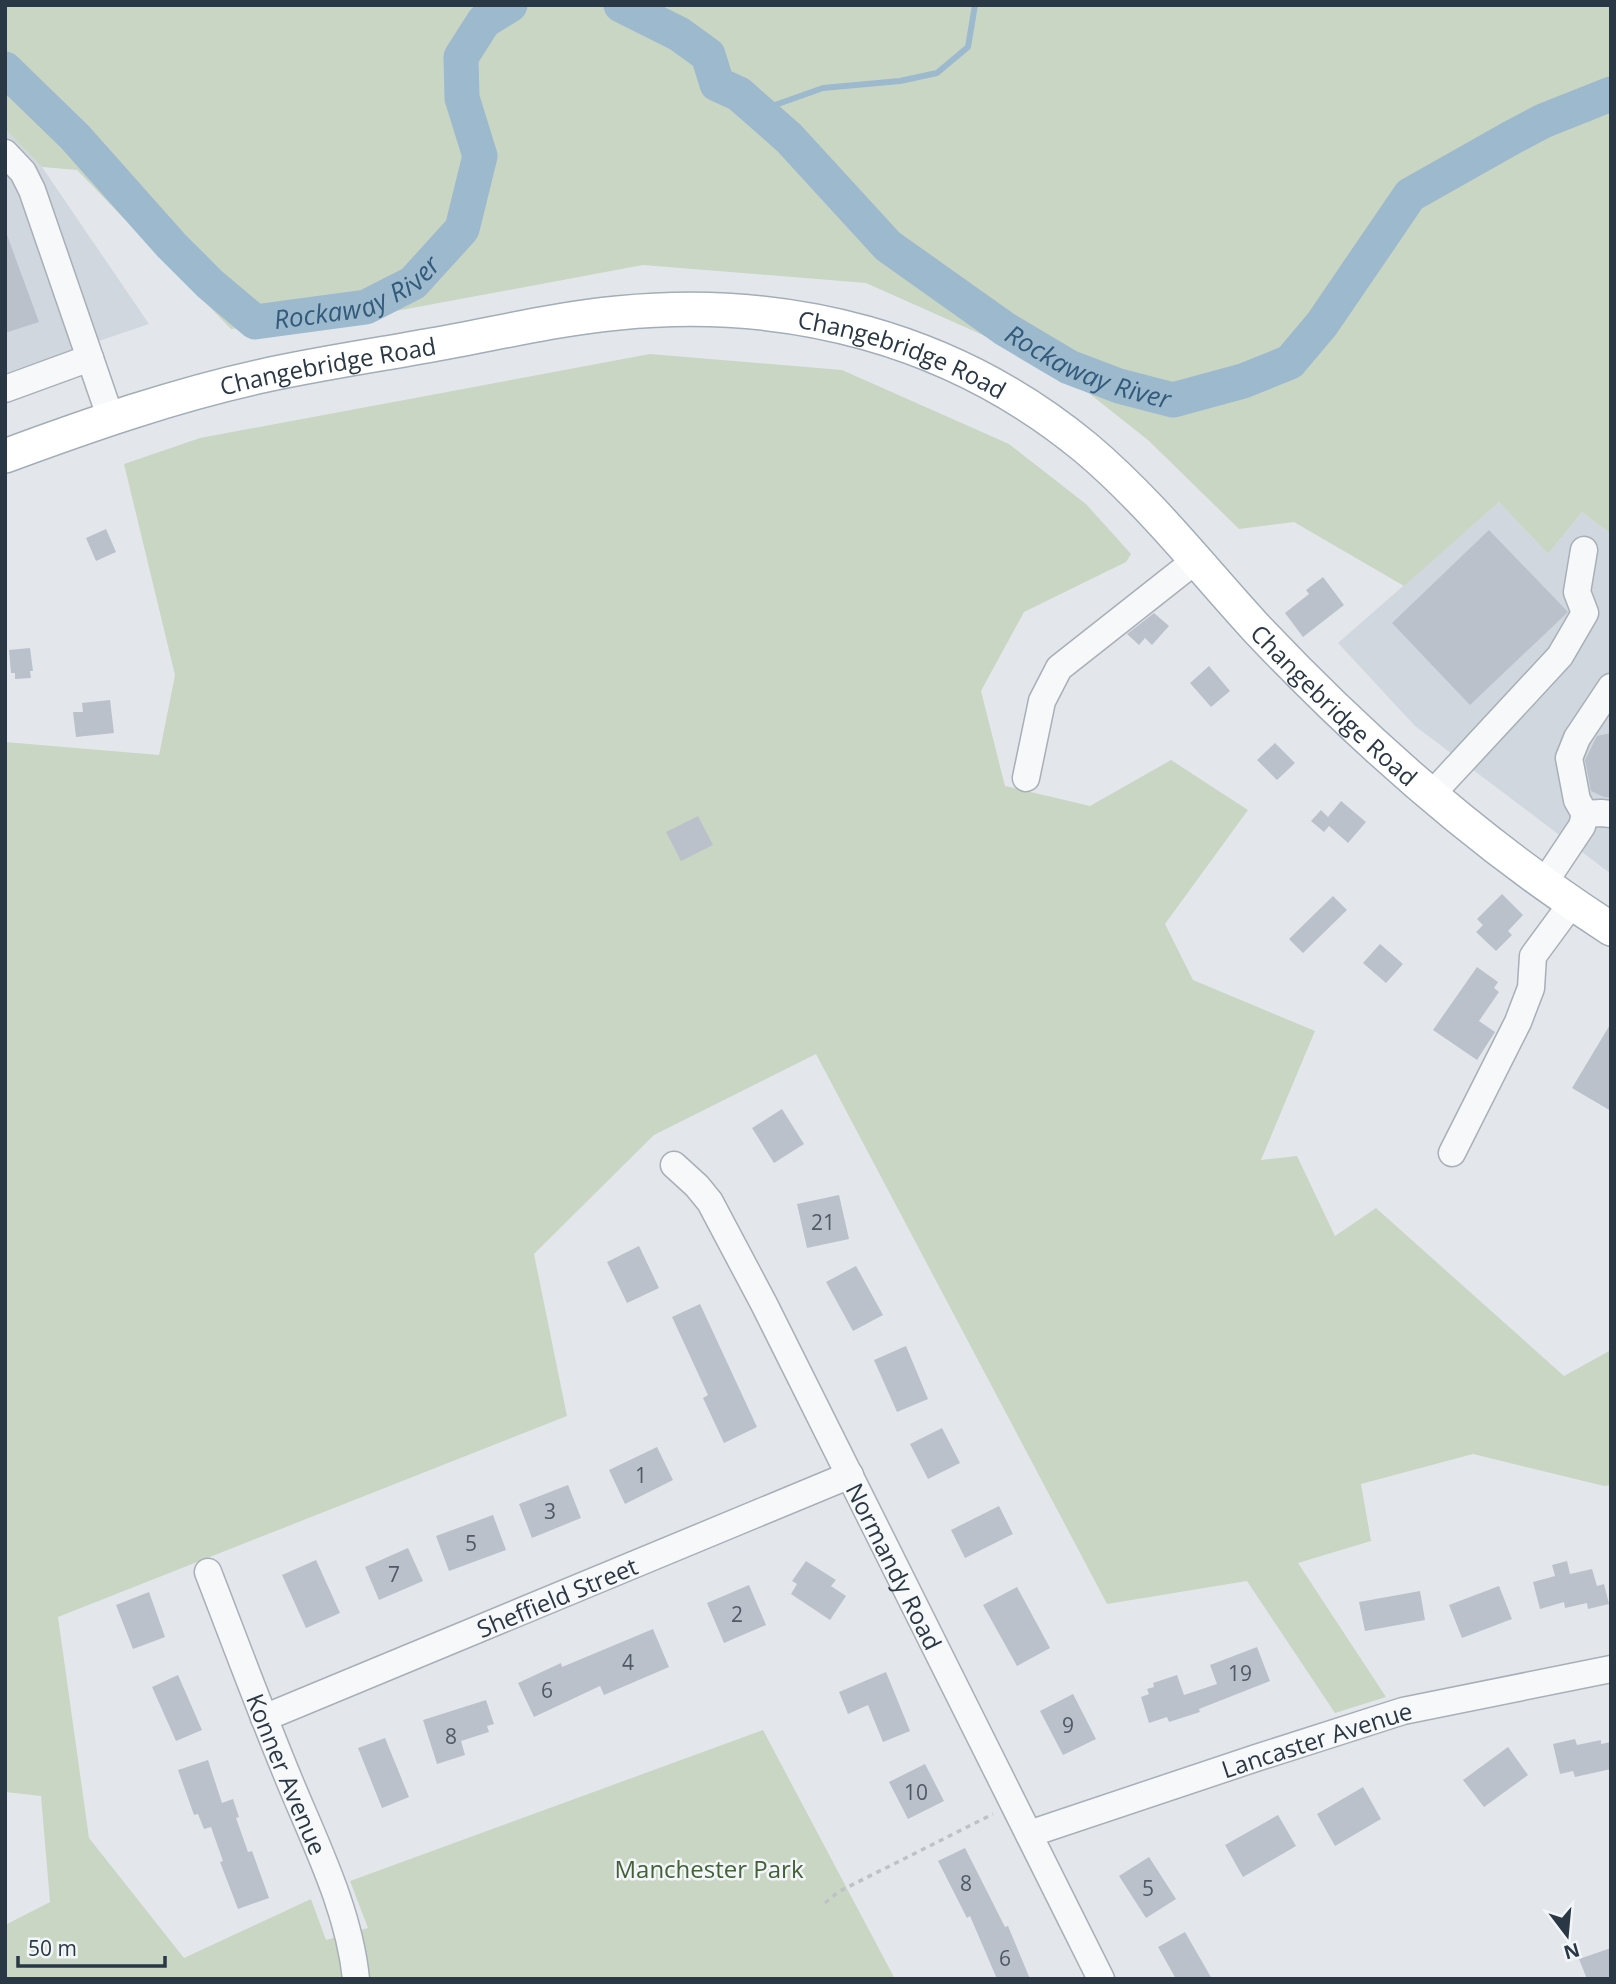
<svg xmlns="http://www.w3.org/2000/svg" width="1616" height="1984" font-family="'Open Sans',sans-serif">
<style>
.built{fill:#d1d7de}
.green{fill:#cad6c4}
.lines{fill:none;stroke-linecap:round;stroke-linejoin:round}
.stream{stroke:#9db9cd;stroke-width:6}
.river{stroke:#9db9cd;stroke-width:35}
.building{fill:#bac1ca}
.minor-casing{stroke:#a8afb7;stroke-width:29}
.major-casing{stroke:#a2adb8;stroke-width:36}
.path{stroke:#bdc2c7;stroke-width:3.5;stroke-dasharray:5 5;stroke-linecap:butt}
.minor{stroke:#f6f8fa;stroke-width:26}
.major{stroke:#fff;stroke-width:33}
.labels{text-anchor:middle;dominant-baseline:central;stroke-width:5;stroke-linejoin:round;paint-order:stroke}
.number-label{font-size:21px;fill:#4e5a66}
.street-label{font-size:24px;fill:#2a3745;stroke:#f3f6f9}
.park-label{font-size:24px;fill:#436137;stroke:#f3f6f9}
.water-label{font-size:26px;font-style:italic;fill:#325a7b;stroke:#f3f6f9}
</style>
<rect width="100%" height="100%" fill="#e3e7ec"/>
<path class="built" d="M5,129L42,167L149,324L5,373Z
M1499,502L1548,554L1582,512L1611,534V874L1415,726L1338,643Z"/>
<path class="green" d="M5,5H1611V534L1582,512L1548,554L1499,502L1404,586L1294,522L1239,529L1148,440L1057,368L866,283L643,265L251,338L263,326L231,329L77,170L42,167L5,129Z
M650,354L842,370L1009,444L1086,504L1131,554L1126,562L1024,612L981,691L1005,786L1090,806L1171,760L1248,810L1165,924L1193,980L1315,1031L1261,1160L1297,1156L1335,1236L1376,1208L1564,1376L1611,1350V1485L1604,1486L1473,1454L1361,1484L1371,1541L1298,1563L1386,1697L1335,1713L1247,1581L1107,1604L816,1054L654,1135L534,1254L567,1416L58,1617L89,1838L184,1958L311,1899L326,1940L368,1928L350,1881L763,1730L895,1979H5V1925L50,1902L41,1796L5,1792V742L159,755L175,675L124,464L200,438Z"/>
<g class="lines">
<path class="stream" d="M758,111L823,88L900,81L937,73L968,47L975,5"/>
<g class="river">
<path id="s1" d="M621,5L679,34L708,55L717,84L739,94L789,138L888,246L1005,329L1069,367L1119,386L1173,400L1243,381L1290,362L1322,324L1410,195L1511,138L1543,121L1611,94"/>
<path id="s2" d="M5,69L75,137L171,245L210,284L255,322L366,307L413,283L462,229L480,156L462,98L461,57L484,21L510,5"/>
</g>
</g>
<path class="building" d="M5,235H7L39,322L5,333Z
M106,529L116,552L96,561L86,538Z
M1489,530L1568,612L1470,705L1392,623Z
M1323,577L1344,605L1303,637L1285,613L1309,594L1306,590Z
M1154,613L1169,626L1152,645L1145,638L1139,645L1127,634Z
M30,648L33,671H30L31,678L15,679V673H11L9,650Z
M1209,666L1230,691L1211,707L1190,683Z
M110,700L114,733L76,737L73,712H83L82,703Z
M1611,733V798L1604,797L1591,791L1585,760L1597,736Z
M1275,743L1295,763L1277,780L1257,760Z
M1341,801L1366,822L1348,843L1329,826L1324,832L1311,821L1321,810L1328,817Z
M698,816L713,845L681,861L666,832Z
M1502,894L1523,915L1508,931L1512,935L1496,951L1476,932L1483,925L1477,919Z
M1333,896L1347,910L1303,953L1289,939Z
M1380,944L1403,964L1386,983L1363,963Z
M1477,967L1498,982L1494,988L1499,992L1479,1021L1495,1032L1477,1060L1433,1030Z
M1611,1023V1111L1572,1088Z
M782,1109L804,1144L774,1163L752,1128Z
M839,1195L849,1239L807,1248L797,1204Z
M639,1246L659,1288L627,1303L607,1262Z
M856,1266L883,1315L853,1331L826,1282Z
M700,1304L757,1427L724,1443L703,1398L708,1395L672,1317Z
M906,1346L928,1399L897,1412L874,1360Z
M942,1428L960,1463L928,1479L910,1444Z
M657,1447L673,1480L625,1504L609,1470Z
M568,1485L581,1518L532,1538L519,1504Z
M999,1506L1013,1534L965,1558L951,1530Z
M493,1515L506,1550L449,1571L436,1536Z
M408,1548L423,1581L379,1600L365,1567Z
M316,1560L340,1613L306,1628L282,1575Z
M806,1561L836,1580L831,1586L846,1596L830,1620L791,1594L797,1584L792,1581Z
M1567,1561L1570,1574L1592,1569L1597,1586L1604,1584L1609,1604L1588,1609L1587,1603L1565,1608L1564,1602L1540,1609L1533,1582L1555,1576L1552,1565Z
M749,1585L766,1625L724,1643L707,1603Z
M1499,1586L1512,1619L1462,1638L1449,1605Z
M1017,1587L1050,1648L1017,1666L983,1605Z
M1420,1591L1425,1620L1365,1631L1359,1602Z
M149,1592L165,1637L133,1649L116,1605Z
M653,1629L669,1667L604,1695L600,1686L534,1717L518,1683L561,1663L562,1667Z
M1257,1647L1270,1681L1199,1709L1200,1712L1169,1722L1167,1717L1149,1723L1141,1697L1149,1694L1147,1689L1154,1687L1153,1683L1177,1675L1184,1695L1217,1684L1210,1665Z
M886,1672L910,1731L883,1742L868,1705L848,1714L839,1692Z
M178,1675L202,1730L176,1741L152,1687Z
M1073,1694L1096,1739L1063,1755L1040,1711Z
M486,1700L494,1724L487,1726L489,1732L461,1741L465,1755L437,1764L423,1720Z
M385,1738L409,1797L382,1808L358,1748Z
M1575,1739L1577,1745L1601,1740V1744L1611,1742V1769L1575,1777L1573,1771L1560,1774L1553,1744Z
M1508,1747L1528,1775L1484,1807L1463,1780Z
M208,1760L222,1803L233,1799L239,1817L236,1818L248,1852L252,1851L269,1898L238,1909L220,1862L223,1861L211,1827L204,1829L198,1814L194,1815L178,1770Z
M925,1764L944,1801L908,1819L889,1782Z
M1363,1787L1381,1819L1335,1846L1317,1814Z
M1278,1815L1296,1846L1243,1877L1225,1845Z
M965,1848L1005,1927L1008,1926L1030,1979H997L970,1916L967,1918L938,1861Z
M1149,1857L1176,1899L1146,1918L1119,1876Z
M1185,1932L1212,1979H1176L1158,1947Z
M1611,1948V1979H1587L1579,1959Z"/>
<g class="lines">
<defs>
<g id="minor">
<path d="M5,153L23,172L32,190L111,419"/>
<path d="M5,389L90,358"/>
<path d="M1026,778L1042,701L1059,668L1196,560"/>
<path d="M1431,795L1560,656L1585,613L1577,592L1584,550"/>
<path d="M1585,814L1601,813L1611,814"/>
<path d="M1544,883L1582,826L1585,814L1577,800L1569,758L1577,738L1611,687"/>
<path d="M1452,1153L1518,1022L1531,988L1533,956L1572,903"/>
<path id="s3" d="M674,1165L697,1186L710,1202L764,1304L1101,1979"/>
<path id="s4" d="M208,1572C235,1642 261,1712 290,1782C316,1845 349,1910 356,1979"/>
<path id="s5" d="M264,1718L850,1475"/>
<path id="s6" d="M1029,1834L1256,1758L1403,1711L1611,1669"/>
</g>
<g id="major">
<path id="s7" d="M5,456C89,425 175,395 262,376C316,364 371,356 426,346C490,335 554,319 618,313C788,296 953,338 1086,448C1150,502 1202,569 1258,630C1364,742 1481,845 1611,929"/>
</g>
</defs>
<use href="#minor" class="minor-casing"/>
<use href="#major" class="major-casing"/>
<path class="path" d="M825,1903L838,1892L993,1814"/>
<use href="#minor" class="minor"/>
<use href="#major" class="major"/>
</g>
<g class="labels">
<g class="number-label">
<text x="823" y="1222">21</text>
<text x="641" y="1475">1</text>
<text x="550" y="1511">3</text>
<text x="471" y="1543">5</text>
<text x="394" y="1574">7</text>
<text x="737" y="1614">2</text>
<text x="628" y="1662">4</text>
<text x="1240" y="1673">19</text>
<text x="547" y="1690">6</text>
<text x="1068" y="1725">9</text>
<text x="451" y="1736">8</text>
<text x="916" y="1792">10</text>
<text x="966" y="1883">8</text>
<text x="1148" y="1888">5</text>
<text x="1005" y="1958">6</text>
</g>
<g class="street-label">
<text stroke="none"><textPath href="#s7" startOffset="922">Changebridge Road</textPath></text>
<text stroke="none"><textPath href="#s7" startOffset="336">Changebridge Road</textPath></text>
<text stroke="none"><textPath href="#s7" startOffset="1489">Changebridge Road</textPath></text>
<text stroke="none"><textPath href="#s3" startOffset="460">Normandy Road</textPath></text>
<text stroke="none"><textPath href="#s5" startOffset="317">Sheffield Street</textPath></text>
<text stroke="none"><textPath href="#s6" startOffset="303">Lancaster Avenue</textPath></text>
<text stroke="none"><textPath href="#s4" startOffset="217">Konner Avenue</textPath></text>
</g>
<g class="park-label">
<text x="709" y="1868">Manchester Park</text>
</g>
<g class="water-label">
<text stroke="none"><textPath href="#s2" startOffset="464">Rockaway River</textPath></text>
<text stroke="none"><textPath href="#s1" startOffset="604">Rockaway River</textPath></text>
</g>
</g>
<rect width="1616" height="1984" fill="none" stroke="#2a3745" stroke-width="14"/>
<g transform="translate(1567 1935) rotate(164)" stroke="#f3f6f9" stroke-width="5" paint-order="stroke">
<path d="M0-5L12 26L0 18L-12 26Z" fill="#2a3745"/>
<text y="-10" font-size="19" font-weight="bold" text-anchor="middle" fill="#2a3745">N</text>
</g>
<path d="M18 1956v10h147v-10" fill="none" stroke="#2a3745" stroke-width="3.5"/>
<text x="28" y="1956" font-size="21" fill="#2a3745" stroke="#f3f6f9" stroke-width="5" paint-order="stroke">50 m</text>
</svg>
